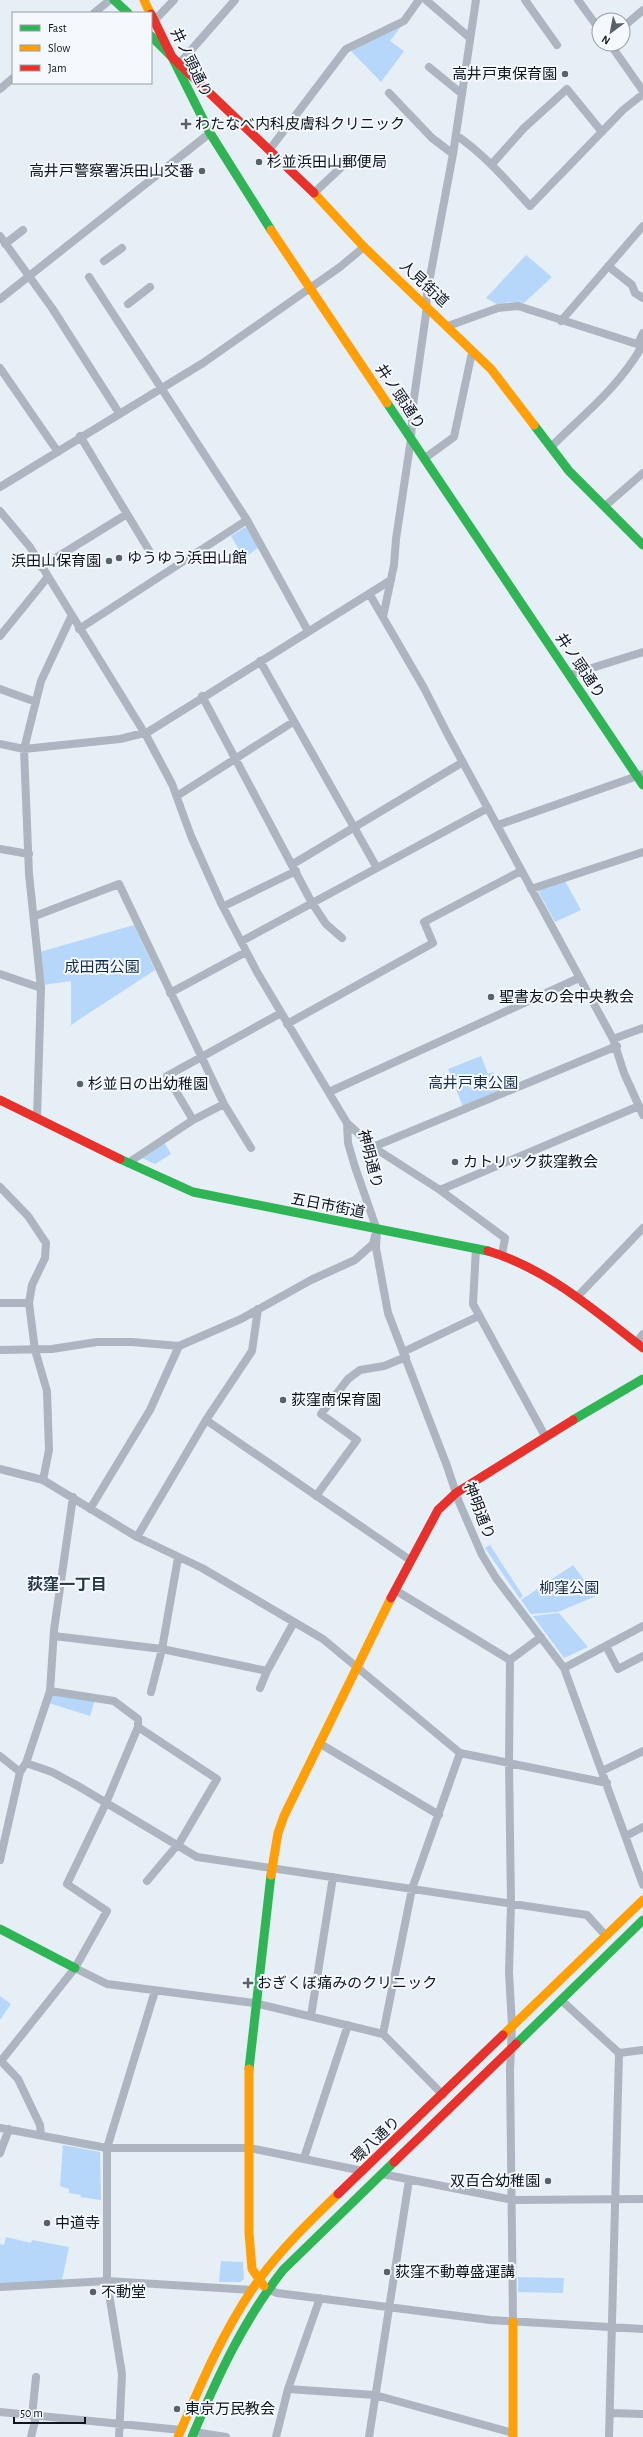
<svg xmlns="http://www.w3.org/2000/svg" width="643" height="2437" font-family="'Alegreya Sans','Noto Sans JP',sans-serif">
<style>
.green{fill:#b7d7fa}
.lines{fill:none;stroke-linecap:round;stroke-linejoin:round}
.street{stroke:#acb5c0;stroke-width:8}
.fast{stroke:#30b455;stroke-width:9}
.slow{stroke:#ff9f0a;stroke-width:9}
.jam{stroke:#e5322d;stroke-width:9}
.poi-dot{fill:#596169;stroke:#f5f9fe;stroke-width:1.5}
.labels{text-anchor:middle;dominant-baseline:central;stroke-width:4;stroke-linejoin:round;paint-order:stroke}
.street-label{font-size:15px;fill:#0d151d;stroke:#f5f9fe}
.poi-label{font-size:15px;fill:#0d151d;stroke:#f5f9fe;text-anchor:start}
.park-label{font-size:15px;fill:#122d49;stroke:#f5f9fe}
.neighbourhood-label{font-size:16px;font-weight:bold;fill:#27384b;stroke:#f5f9fe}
</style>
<rect width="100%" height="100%" fill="#e6eef6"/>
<path class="green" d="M403,24L390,41L404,51L381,82L349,49Z
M526,255L552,277L524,303L509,302L498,305L486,298Z
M247,526L258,548L244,558L231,536Z
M565,881L581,910L555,922L538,891Z
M134,925L155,970L71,1025V981L43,985L40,952Z
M481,1056L488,1074L493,1072L501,1090L463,1107L448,1069Z
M164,1142L171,1154L155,1164L140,1157Z
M490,1545L523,1596L520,1599L485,1548Z
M573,1565L596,1596L558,1612L531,1614L521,1600Z
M559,1613L588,1647L564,1658L533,1616Z
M51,1693L95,1700L90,1716L49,1703Z
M0,1996L11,2004L0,2020Z
M63,2145L100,2152L101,2200L80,2197L81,2195L69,2193V2189L60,2186Z
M6,2237L31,2243L32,2240L69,2247L62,2280L0,2285V2244L4,2245Z
M221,2261L243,2262L244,2279L240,2282H219Z
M518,2277L564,2278L563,2293L518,2292Z"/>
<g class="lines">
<path class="street" d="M426,0L470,38
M525,0L557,45
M578,0L599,29
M94,13L110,0
M152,23L174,0
M623,27L643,10
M610,44L643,91
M179,64L235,0
M429,67L462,94
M0,89L13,78
M389,93L432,138L453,154
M456,135C485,155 506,180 530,206L623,110L643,94
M270,149L346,49L404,21L419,0
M492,164L524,128L567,89L602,132
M314,193L350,159
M0,236L52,308L119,413
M5,244L23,230
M104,261L122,248
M608,266L632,285L635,293L643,298
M89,277L247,520L308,631
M0,299L210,133
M128,304L150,287
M561,321L643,226
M448,326L498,308L518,306L643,346
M638,344L643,333
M0,368L58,452
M80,436L150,552
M551,447C583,415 620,386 642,346
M425,458L454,437L471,357
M0,487L203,363L340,267L364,247
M605,506L643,473
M0,511L30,547L147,737L172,784L191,836L221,903L257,972L347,1123L373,1147L440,1190L505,1238L502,1255
M41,567L127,514
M370,595L424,688L448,735L613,1039L624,1073L643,1115
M383,617L394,565L396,539L411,439L413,405L426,314L427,293L453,154L476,0
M79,629L247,520
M0,636L47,578
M260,661L377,868
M569,675L643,652
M0,689L36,702
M202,696L312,903L326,924L342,938
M0,744L24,749L120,739L148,732L391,580
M177,796L293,722
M498,825L643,774
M0,849L29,854
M293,864L463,762
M531,889L643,852
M224,906L296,871
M35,916L119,884L224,1104L251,1148
M242,941L488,808
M0,974L41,988
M170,993L246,952
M287,1024L433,943L424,922L521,871
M613,1039L643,1028
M329,1092L579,978
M37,1118L41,988L29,874L24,749L41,681L71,617
M193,1120L167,1076L281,1013
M347,1123L348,1143L355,1167L377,1230L376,1248L388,1313L447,1466L459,1502L482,1555L496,1578L564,1668L643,1885
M373,1147L617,1046
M128,1163L193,1120L224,1104
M0,1187L28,1216L46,1243L45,1258L32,1285L29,1303L35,1350L47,1391L49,1450L43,1480
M440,1190L639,1106
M476,1248L473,1304L545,1436
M577,1297L643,1228
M0,1303H29
M636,1343L643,1334
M0,1350L52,1349L97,1342H132L179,1346L241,1319L311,1280L355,1260L373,1244L375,1236
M403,1352L479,1316
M206,1420L410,1560
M0,1469L43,1480L137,1537L202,1568L323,1639L460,1753L607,1783
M316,1496L357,1440L321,1414L348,1379L360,1370L384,1366L406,1357
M90,1509L150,1410L179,1346
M137,1537L206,1420L252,1351L258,1309
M395,1590L510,1660L509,1762L511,1904L509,1972L512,2026L510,2070L513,2322
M54,1636L162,1649L267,1671
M606,1646L618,1669L643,1656
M510,1660L541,1637
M564,1668L643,1626
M260,1688L267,1671L294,1622
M151,1692L162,1649L178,1558
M138,1727L217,1779L180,1842L147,1881
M319,1743L439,1815
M0,1756L20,1772
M26,1763L52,1772L78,1786L197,1857L587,1915L606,1936
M602,1771L643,1751
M626,1836L643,1827
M0,1860L20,1772L26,1763L50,1691L54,1630L73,1497
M75,1968L107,1984L254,2003L383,2034L443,2095
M561,2000L619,2053L609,2437
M311,2016L333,1877
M383,2034L412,1889L460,1753
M619,2053L643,2050
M0,2060L18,2079L40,2125L41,2135
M1,2061L75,1968L107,1911L67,1884L106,1803L138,1727V1719L114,1701L50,1691
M0,2128L107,2148H250L363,2171
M0,2153L9,2129
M304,2158L348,2025
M382,2174L513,2200L643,2199
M0,2287L107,2281L252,2290
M268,2289L277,2293L490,2320L643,2329
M288,2389L375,2395L513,2433
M0,2412L181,2430
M610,2413L643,2414
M32,2416L36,2377
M194,2432L226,2437
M31,2437L36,2417
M119,2437L122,2374L107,2281V2148L155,1991
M276,2437L288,2389L320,2298
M369,2437L409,2180"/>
<path class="fast" d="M114,0L128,13
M151,36L172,57L210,133L271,230
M387,403L643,785
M534,425L569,471L643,545
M120,1159L193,1192L488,1251
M573,1420L643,1379
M0,1929L75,1968
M516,2044L643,1920
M249,2069L271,1875
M192,2437C217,2378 243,2321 283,2270L394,2162"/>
<path class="slow" d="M144,0L150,13
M314,193L364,247L491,369L534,425
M271,230L387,403
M271,1875L278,1833L284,1816L391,1598
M503,2035L643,1900
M249,2069V2233L252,2269L264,2286
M513,2322V2437
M178,2437C201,2383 224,2329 258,2281C281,2249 310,2221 338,2194"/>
<path class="jam" d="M151,14L172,57L314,193
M0,1100L120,1159
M488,1251C548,1269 595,1311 643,1348
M391,1598L438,1510L456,1493L573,1420
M394,2162L516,2044
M338,2194L503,2035"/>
</g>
<g class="poi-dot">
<circle cx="565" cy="74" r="4"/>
<path d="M184 118h4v4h4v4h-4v4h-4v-4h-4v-4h4z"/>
<circle cx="259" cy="162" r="4"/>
<circle cx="202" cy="171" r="4"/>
<circle cx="119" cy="558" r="4"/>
<circle cx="109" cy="561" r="4"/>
<circle cx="491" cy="997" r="4"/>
<circle cx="80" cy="1084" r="4"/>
<circle cx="455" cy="1162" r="4"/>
<circle cx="283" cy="1400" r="4"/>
<path d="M246 1977h4v4h4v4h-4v4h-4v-4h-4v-4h4z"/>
<circle cx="548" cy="2181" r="4"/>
<circle cx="47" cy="2223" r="4"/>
<circle cx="387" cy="2272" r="4"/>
<circle cx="93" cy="2292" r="4"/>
<circle cx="177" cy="2409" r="4"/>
</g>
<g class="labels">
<g class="street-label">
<text transform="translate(191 63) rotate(64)">井ノ頭通り</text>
<text transform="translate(424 284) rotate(43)">人見街道</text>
<text transform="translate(400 397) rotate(56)">井ノ頭通り</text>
<text transform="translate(580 666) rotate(56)">井ノ頭通り</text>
<text transform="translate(370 1159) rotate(76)">神明通り</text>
<text transform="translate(328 1206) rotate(11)">五日市街道</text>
<text transform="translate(479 1511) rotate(69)">神明通り</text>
<text transform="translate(376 2140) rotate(-43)">環八通り</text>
</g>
<g class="poi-label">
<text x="557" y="74" text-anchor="end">高井戸東保育園</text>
<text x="195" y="124">わたなべ内科皮膚科クリニック</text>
<text x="267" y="162">杉並浜田山郵便局</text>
<text x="194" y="171" text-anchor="end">高井戸警察署浜田山交番</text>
<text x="127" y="558">ゆうゆう浜田山館</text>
<text x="101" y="561" text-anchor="end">浜田山保育園</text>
<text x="499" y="997">聖書友の会中央教会</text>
<text x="88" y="1084">杉並日の出幼稚園</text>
<text x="463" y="1162">カトリック荻窪教会</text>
<text x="291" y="1400">荻窪南保育園</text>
<text x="257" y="1983">おぎくぼ痛みのクリニック</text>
<text x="540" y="2181" text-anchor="end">双百合幼稚園</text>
<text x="55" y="2223">中道寺</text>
<text x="395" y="2272">荻窪不動尊盛運講</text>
<text x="101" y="2292">不動堂</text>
<text x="185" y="2409">東京万民教会</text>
</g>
<g class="park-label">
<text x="102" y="967">成田西公園</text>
<text x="473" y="1083">高井戸東公園</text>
<text x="569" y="1588">柳窪公園</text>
</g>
<g class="neighbourhood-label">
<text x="67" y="1585">荻窪一丁目</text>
</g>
</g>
<rect x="12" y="12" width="140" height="72" fill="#f5f9fe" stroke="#989ea4"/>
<rect x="20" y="25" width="20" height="6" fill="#30b455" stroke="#989ea4"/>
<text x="48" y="32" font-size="12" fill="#0d151d">Fast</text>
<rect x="20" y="45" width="20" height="6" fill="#ff9f0a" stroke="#989ea4"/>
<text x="48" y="52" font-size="12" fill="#0d151d">Slow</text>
<rect x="20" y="65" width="20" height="6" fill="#e5322d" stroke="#989ea4"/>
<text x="48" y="72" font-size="12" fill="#0d151d">Jam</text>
<g transform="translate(611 32) rotate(212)"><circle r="19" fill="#f5f9fe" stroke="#989ea4"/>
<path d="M0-3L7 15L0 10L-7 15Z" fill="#596169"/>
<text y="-6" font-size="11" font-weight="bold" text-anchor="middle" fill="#0d151d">N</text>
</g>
<path d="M14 2417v6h71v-6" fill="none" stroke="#0d151d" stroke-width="2"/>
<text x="20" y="2417" font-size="12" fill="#0d151d" stroke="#f5f9fe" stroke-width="3" paint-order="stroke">50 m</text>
</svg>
